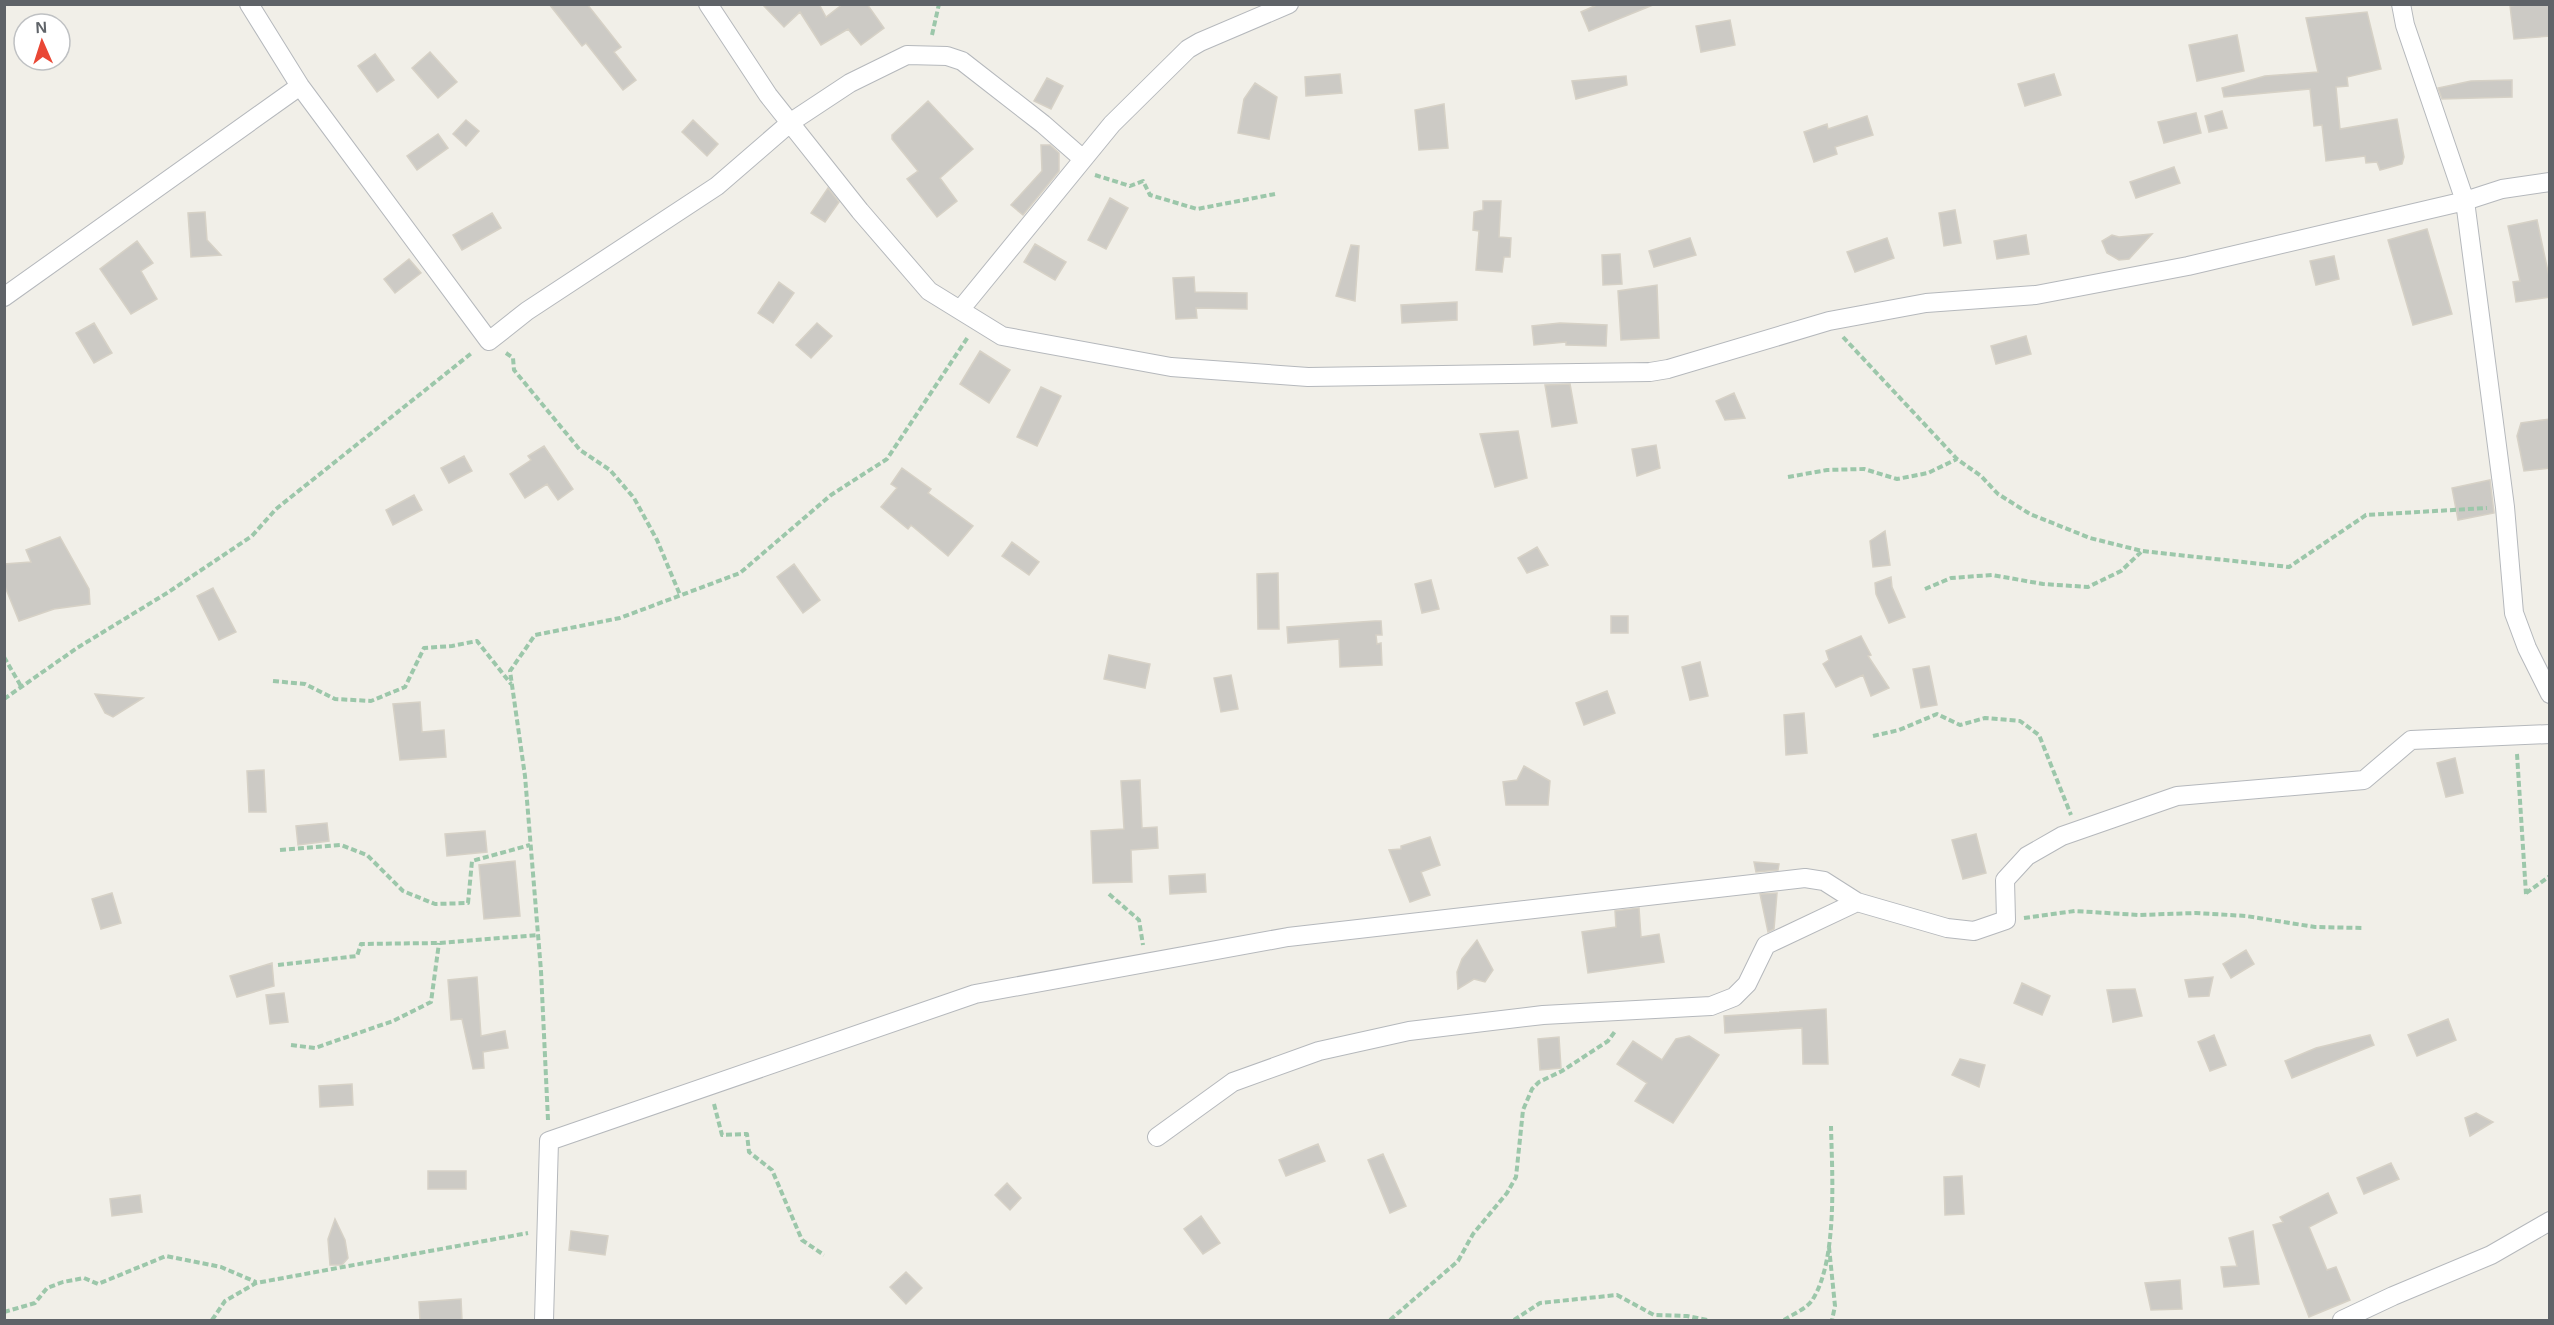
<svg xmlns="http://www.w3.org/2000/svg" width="2554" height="1325" font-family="Arial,sans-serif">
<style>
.building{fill:#cccac5;stroke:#d6d1c6;stroke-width:1.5}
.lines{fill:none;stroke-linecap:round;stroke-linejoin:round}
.street-casing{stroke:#b5b8bc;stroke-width:20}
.path{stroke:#9cc7aa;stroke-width:4;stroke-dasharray:6 3;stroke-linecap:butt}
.street{stroke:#fff;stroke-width:18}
</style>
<rect width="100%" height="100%" fill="#f1efe8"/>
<path class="building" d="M549,4H587L621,47L614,52L636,80L623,90L586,43L582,46Z
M762,4H819L826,17L843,4H867L884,28L861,45L848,29L821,45L800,12L784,27Z
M1599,4H1653V5L1589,31L1581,12Z
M2524,4H2550V36L2514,39L2510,6Z
M2367,12L2381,69L2347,77L2348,86L2336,87L2340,129L2397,119L2404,157L2402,164L2380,170L2377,162L2366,163L2365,156L2326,161L2322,125L2314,126L2310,89L2224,97L2222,88L2265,76L2318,72L2306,18Z
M1730,20L1735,45L1701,52L1696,26Z
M2237,35L2244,71L2197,81L2189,45Z
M430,52L457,82L438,98L412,68Z
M375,54L394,80L377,92L358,66Z
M1340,74L1342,93L1306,96L1305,77Z
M2054,74L2061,95L2025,106L2018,84Z
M1626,76L1627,85L1576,99L1572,81Z
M1047,78L1063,86L1051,109L1034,101Z
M2512,80V97L2442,99L2438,88L2471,81Z
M1255,83L1277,97L1269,139L1238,133L1244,99Z
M928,101L973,149L940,178L957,201L937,217L907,179L918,171L892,139V135Z
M1444,104L1448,148L1419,150L1415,110Z
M2222,111L2227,128L2209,132L2205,116Z
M2196,113L2201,133L2164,143L2158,122Z
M1867,116L1873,135L1835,147L1837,154L1814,162L1804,132L1827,124L1828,129Z
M466,120L479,131L466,146L453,134Z
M693,120L718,144L707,156L682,132Z
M438,134L448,148L417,170L407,156Z
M1041,145H1050L1059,153V171L1023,215L1011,205L1042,171Z
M2174,167L2180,183L2136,198L2130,182Z
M828,188L839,202L825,222L811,213Z
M1110,198L1128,208L1106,249L1088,240Z
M1483,201H1501L1499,237L1511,238L1510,257H1504L1502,272L1476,270L1479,231L1473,230L1474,212L1483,210Z
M1955,210L1961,243L1944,246L1939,213Z
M205,212L207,240L221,255L191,257L188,213Z
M492,213L501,228L462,250L453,235Z
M2537,220L2550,281V297L2516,302L2513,282L2520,281L2508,226Z
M2427,229L2452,314L2413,325L2388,240Z
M2152,234L2129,259L2119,260L2107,253L2102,241L2112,235L2119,237Z
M2026,235L2029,254L1997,259L1994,241Z
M1690,238L1696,255L1654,267L1649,251Z
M1887,238L1894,258L1855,272L1847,252Z
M137,241L153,263L141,271L157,299L131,314L100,269Z
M1035,244L1066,262L1055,280L1024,262Z
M1351,245L1359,246L1355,301L1336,296Z
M1620,254L1622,284L1603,285L1602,255Z
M2334,256L2339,279L2316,285L2310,261Z
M409,259L421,273L395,293L384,279Z
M1194,277L1195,292L1247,293V309L1196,308L1197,318L1176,319L1173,278Z
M779,282L794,293L773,323L758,313Z
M1657,285L1659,338L1621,340L1618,291Z
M1457,302V320L1402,323L1401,305Z
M94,323L112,353L94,363L76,333Z
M817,323L832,336L811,358L796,345Z
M1560,323L1607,325L1606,346L1566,345V342L1534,345L1532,326Z
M2026,336L2031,354L1996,364L1991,346Z
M980,351L1010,370L989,403L960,384Z
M1570,384L1577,423L1552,427L1545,385Z
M1041,387L1061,396L1037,446L1017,437Z
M1734,393L1745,418L1725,420L1716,401Z
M2550,419V468L2524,471L2517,436L2521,423Z
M1518,431L1527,478L1495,487L1480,434Z
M1656,445L1660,468L1637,476L1632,449Z
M544,446L573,489L558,500L547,484L525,498L510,474L531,460L528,456Z
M464,456L472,471L449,483L441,468Z
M902,468L931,489L928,493L973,526L948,556L911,525L908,529L881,507L897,488L891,484Z
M2490,480L2494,513L2458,520L2452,488Z
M414,495L422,510L393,525L386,510Z
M1885,531L1890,565L1873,567L1870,541Z
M60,537L89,589L90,604L54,609L19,621L4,584V564L31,562L26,550Z
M1012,542L1039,562L1029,575L1002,556Z
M1537,547L1548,565L1527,573L1518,558Z
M794,564L820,600L803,613L777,577Z
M1278,573L1279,629H1258L1257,574Z
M1891,577L1892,587L1905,617L1889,623L1876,594L1875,583Z
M1431,580L1439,609L1422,613L1415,584Z
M213,588L236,632L219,640L197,596Z
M1611,616H1628V633H1611Z
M1375,621H1381L1382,635H1376L1377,644L1381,643L1382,665L1340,667L1339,639L1288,643L1287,627Z
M1861,636L1871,655L1868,656L1889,688L1871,696L1863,675L1836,687L1823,664L1829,660L1826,651Z
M1109,655L1150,664L1145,688L1104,679Z
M1700,662L1708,696L1690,700L1682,667Z
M1929,666L1937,705L1921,708L1913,669Z
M1231,675L1238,709L1221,712L1214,678Z
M1607,691L1615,713L1584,725L1576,703Z
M95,694L143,698L113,717L105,713Z
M420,702L422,732L444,730L446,757L400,760L393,704Z
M1804,713L1807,753L1786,755L1784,715Z
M2455,758L2463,793L2446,797L2437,763Z
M1524,766L1550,781L1548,805H1506L1503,782L1517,780Z
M264,770L266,812H249L247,771Z
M1140,780L1142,828L1157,827L1158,848L1131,850L1132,882L1093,883L1091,831L1124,829L1121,781Z
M327,823L329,841L298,845L296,826Z
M485,831L487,852L447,856L445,834Z
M1976,834L1986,873L1963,879L1952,840Z
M1430,837L1440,865L1421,872L1430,895L1410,902L1389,850L1401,849V846Z
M515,861L520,916L484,919L479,865Z
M1754,862L1779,864L1778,870L1756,872Z
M1205,874L1206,892L1170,894L1169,876Z
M112,893L121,923L101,929L92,899Z
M1777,893L1774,929L1768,932L1760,894Z
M1639,908L1641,937L1659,934L1664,962L1588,973L1582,932L1616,927L1615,911Z
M1477,940L1493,970L1485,982L1474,979L1458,989L1457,972L1462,959Z
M2246,950L2254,964L2231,978L2223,964Z
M272,963L274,986L237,997L230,976Z
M477,977L481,1036L505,1031L508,1048L483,1052L484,1068L473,1069L462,1019L451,1020L448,980Z
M2213,977L2209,996L2189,997L2185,980Z
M2022,983L2050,996L2042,1015L2014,1003Z
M2135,989L2142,1016L2113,1022L2107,990Z
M284,993L288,1022L270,1024L266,995Z
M1826,1009L1828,1064H1803L1802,1028L1725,1033L1724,1016Z
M2448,1019L2456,1040L2417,1056L2408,1035Z
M2214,1035L2226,1065L2210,1071L2198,1042Z
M2370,1035L2374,1045L2292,1078L2285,1061L2316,1048Z
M1689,1036L1719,1055L1673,1123L1635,1101L1647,1083L1617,1064L1633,1041L1662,1060L1676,1039Z
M1559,1037L1561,1068L1540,1070L1538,1039Z
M1960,1059L1985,1065L1979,1087L1952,1075Z
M352,1084L353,1105L320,1107L319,1086Z
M2476,1113L2493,1122L2470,1136L2465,1118Z
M1318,1144L1325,1161L1286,1176L1279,1160Z
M1383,1154L1406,1206L1390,1213L1368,1160Z
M2391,1163L2399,1179L2364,1194L2357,1178Z
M428,1171H466V1189H428Z
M1962,1176L1964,1214L1945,1215L1944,1177Z
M1007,1183L1021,1198L1010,1210L995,1195Z
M2328,1193L2337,1213L2309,1227L2327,1270L2336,1267L2350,1300L2309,1317L2273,1225L2283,1222L2280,1217Z
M140,1195L142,1212L112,1216L110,1199Z
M1201,1216L1220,1243L1203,1254L1184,1229Z
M335,1219L345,1240L348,1258L342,1265H330L328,1239Z
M571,1231L608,1236L605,1255L569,1250Z
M2253,1231L2259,1284L2224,1287L2221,1267L2237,1266L2229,1238Z
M906,1272L922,1288L906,1304L890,1287Z
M2180,1280L2182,1309L2151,1310L2145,1283Z
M461,1299L462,1320H420L419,1302Z"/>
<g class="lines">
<defs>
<path id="street" d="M249,4L300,86L489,341L527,311L717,186L791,122L850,83L907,55L947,56L962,61L1043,124L1083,159
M708,4L768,95L860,211L929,291L1002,336L1171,367L1308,377L1650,372L1668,369L1829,321L1926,303L2036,295L2188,266L2465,201L2502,189L2550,182
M2401,4L2405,25L2465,201L2505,507L2514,613L2527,648L2550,694
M4,297L300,86
M960,310L1112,124L1188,49L1200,42L1289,4
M1157,1137L1233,1082L1319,1051L1409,1031L1543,1015L1711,1006L1734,997L1747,984L1766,945L1857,902L1947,928L1974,931L2006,920L2005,880L2027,856L2062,836L2177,796L2364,780L2411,740L2550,734
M544,1320L549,1141L975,994L1288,937L1805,878L1824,881L1857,902
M2342,1320L2393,1296L2491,1255L2550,1221"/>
</defs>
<use href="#street" class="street-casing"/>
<path class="path" d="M932,35L939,4
M1095,175L1130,186L1143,181L1150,195L1197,209L1275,194
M1843,337L1957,459L1981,476L1998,494L2030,514L2090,538L2142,551L2289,567L2366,515L2487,508
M506,353L513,358L514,370L580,450L610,470L634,498L657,540L680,595
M1788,477L1827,470L1864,469L1897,479L1928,473L1957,459
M1925,589L1951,578L1992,575L2043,584L2088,587L2121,571L2141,552
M4,657L22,688
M273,681L305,684L335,699L371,701L405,687L424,648L452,646L477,641L511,684
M4,699L77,648L167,593L252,536L276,509L473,352
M1873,736L1899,730L1937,714L1960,725L1985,718L2020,721L2039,735L2071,815
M2517,754L2526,894
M280,850L341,845L367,855L403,891L435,904L468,903L472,861L530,845
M2526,893L2550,876
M1109,894L1139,920L1143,945
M2024,918L2075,911L2139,915L2196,913L2246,916L2315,927L2364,928
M278,965L357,956L361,944L439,943L538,935
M291,1045L315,1048L393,1021L431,1002L439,943
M714,1104L722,1135L747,1134L749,1152L772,1170L802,1240L824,1255
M548,1120L541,971L525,776L510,671L535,635L620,618L740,573L831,495L887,459L968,337
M1829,1247L1835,1306L1832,1320
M4,1312L35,1303L47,1288L63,1282L84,1278L98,1284L166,1256L221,1267L256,1282
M212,1320L225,1301L256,1283L528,1233
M1390,1320L1458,1261L1473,1234L1507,1193L1516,1177L1523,1110L1532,1089L1539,1082L1562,1071L1608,1041L1616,1030
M1514,1320L1540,1303L1617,1295L1654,1315L1687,1316L1707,1320
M1784,1320C1793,1314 1808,1308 1813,1299C1838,1258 1832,1173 1831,1126"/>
<use href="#street" class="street"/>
</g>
<rect width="2554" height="1325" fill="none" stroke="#5f6368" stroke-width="12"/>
<g transform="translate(42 42) rotate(357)"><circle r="28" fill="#ffffff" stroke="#bfc1c3" stroke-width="1.5"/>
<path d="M0-4.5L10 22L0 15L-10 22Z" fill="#e94735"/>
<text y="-9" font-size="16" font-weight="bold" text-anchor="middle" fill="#5f6368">N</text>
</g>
</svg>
